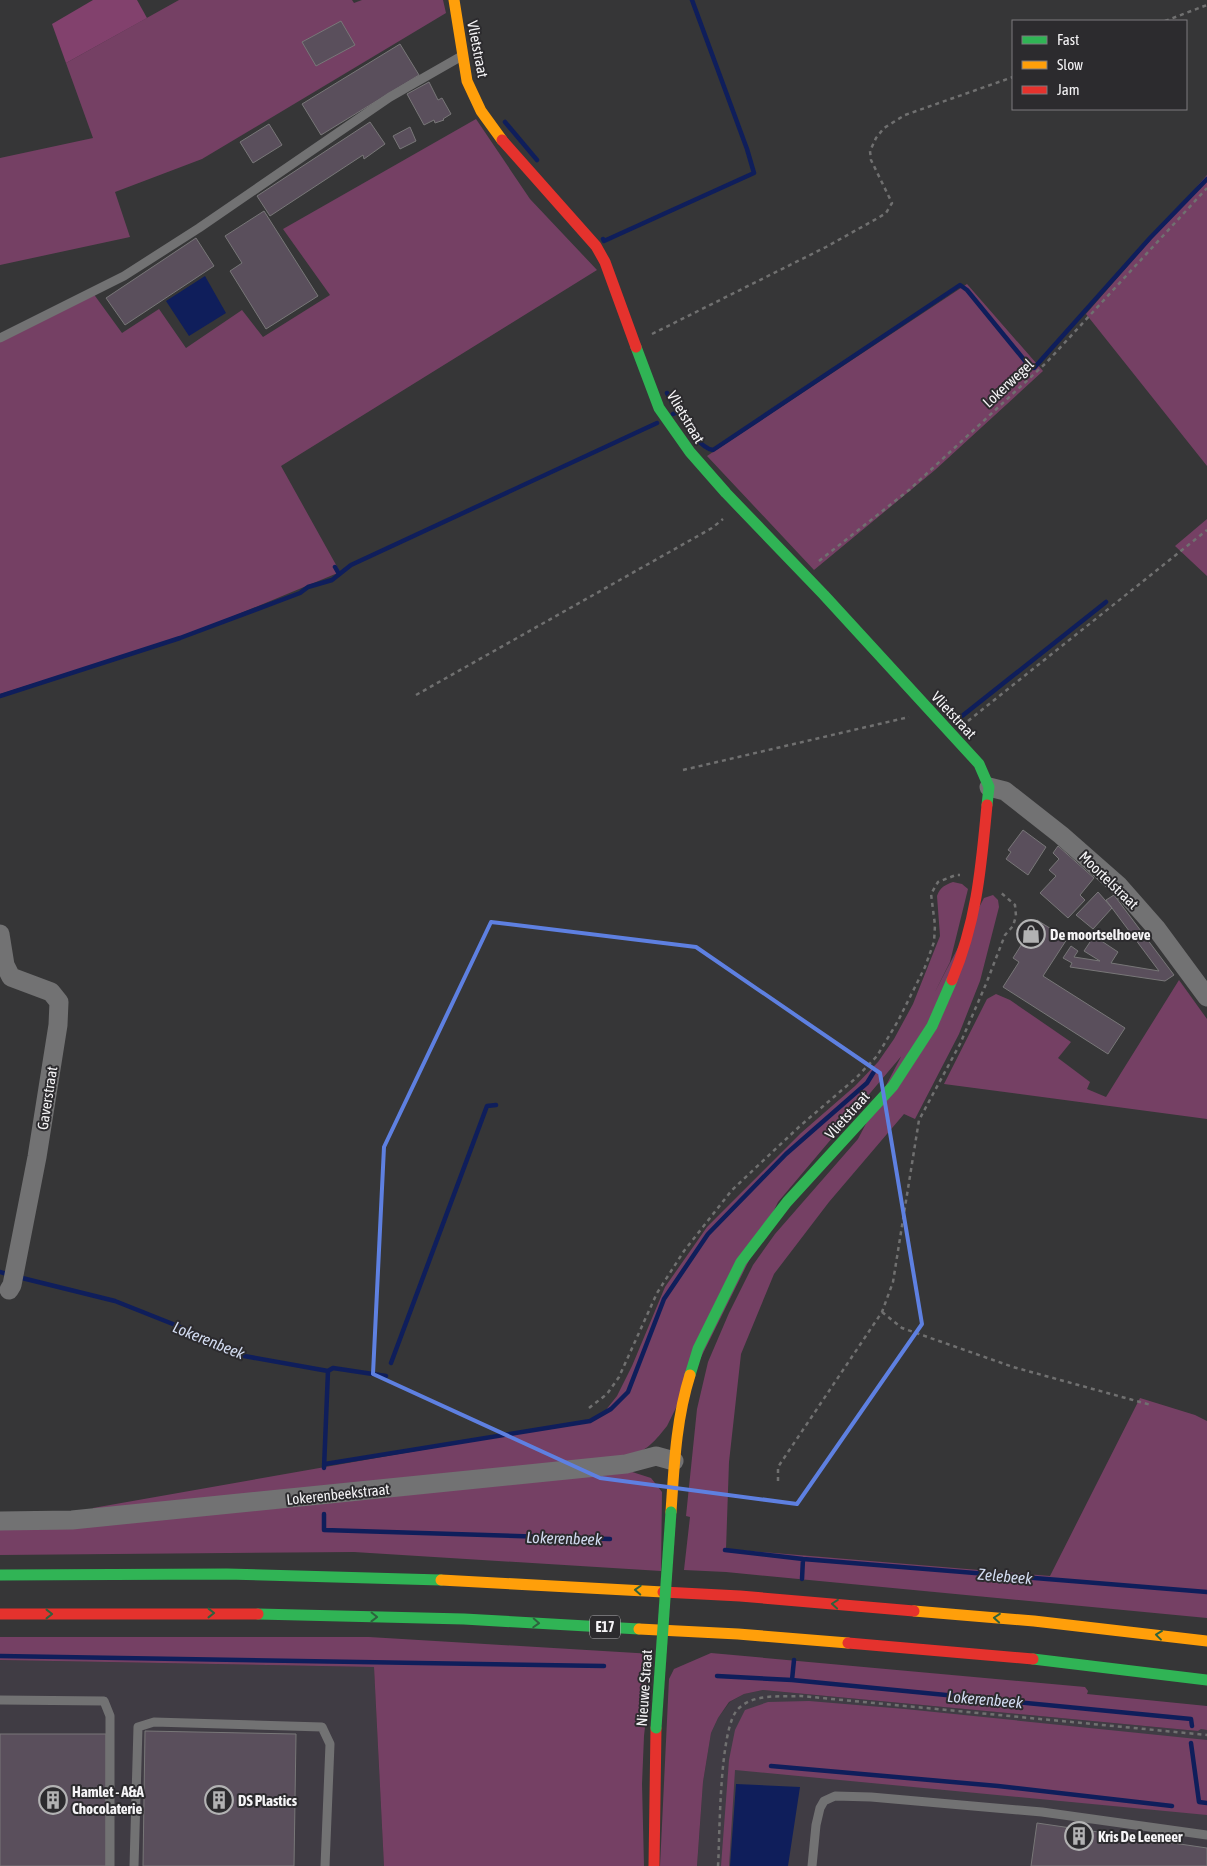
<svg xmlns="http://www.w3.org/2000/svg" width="1207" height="1866" font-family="'Asap Condensed',sans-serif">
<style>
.built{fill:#403c44}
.green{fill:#754064}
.forest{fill:#82416d}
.water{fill:#0f1e5b}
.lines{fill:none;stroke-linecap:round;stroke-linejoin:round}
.stream{stroke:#0f1e5b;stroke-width:4.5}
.building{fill:#5a4f5c;stroke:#787778}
.path{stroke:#707070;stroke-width:2.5;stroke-dasharray:4 4;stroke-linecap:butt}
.lane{stroke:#727273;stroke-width:9}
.street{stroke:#727273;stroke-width:19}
.fast{stroke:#30b455;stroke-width:11}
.slow{stroke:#ff9f0a;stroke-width:11}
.jam{stroke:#e5322d;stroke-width:11}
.fast-bridge{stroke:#30b455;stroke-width:11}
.oneway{stroke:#2e623e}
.marked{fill:none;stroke:#5e80e1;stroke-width:4;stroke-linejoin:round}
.labels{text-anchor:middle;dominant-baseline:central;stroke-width:4;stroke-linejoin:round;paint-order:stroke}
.shield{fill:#2c2b2e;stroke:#b9b8ba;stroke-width:1}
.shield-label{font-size:14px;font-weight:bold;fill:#f5f4f6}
.street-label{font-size:15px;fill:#f5f4f6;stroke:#2c2b2e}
.poi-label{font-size:15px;font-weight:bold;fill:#f5f4f6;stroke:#2c2b2e;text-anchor:start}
.water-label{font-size:16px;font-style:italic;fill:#d3dcf1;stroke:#2c2b2e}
</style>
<rect width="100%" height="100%" fill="#363637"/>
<path class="built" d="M0,1660L374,1667L384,1866H0Z
M763,1690L1198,1731L1201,1729L1207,1730V1866H697L703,1782L711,1733L718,1718L730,1702L744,1694Z"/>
<path class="green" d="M179,0H352L354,3L362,0H443L446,13L202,159L115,192L130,237L0,265V158L93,138L66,63Z
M476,119L530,199L597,270L281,466L340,572L181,638L0,694V336L90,289L122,333L159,309L186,348L242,310L263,337L330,295L283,229Z
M1207,175V466L1086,314Z
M967,284L1043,371L935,470L814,570L707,456Z
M1207,519V576L1175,546Z
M953,882L962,884L968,889L950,962L904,1053L778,1202L667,1426C651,1446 647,1450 623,1459L93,1512V1508L575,1423L601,1416L617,1396L632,1366L665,1287L707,1227L801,1133L855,1086L878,1062L894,1039L913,1004L940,936L937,896C940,887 945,885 953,882Z
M993,895L998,900L999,907L980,981L959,1034L915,1119L904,1114L829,1202L774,1274L741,1354L729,1462L726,1549L1050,1576L1140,1398L1195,1415L1207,1421V1618L726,1572L684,1570L690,1517L686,1516L697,1409L708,1362L729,1313L753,1265L775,1234L858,1139L984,898Z
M1179,980L1207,1019V1119L944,1084L987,999L996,994L1010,1000L1071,1042L1058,1058L1090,1082L1087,1089L1106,1097Z
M626,1470L651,1478L662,1492L661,1571L354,1552L0,1555V1527Z
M0,1637H369L653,1654L644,1736L642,1784L644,1866H384L374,1667L0,1660Z
M711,1653L1085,1687L1088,1691L1087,1694L1207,1706V1730L1201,1729L1198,1731L763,1690L744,1694L729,1702L718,1718L711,1733L703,1782L697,1866H660L669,1679L674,1669Z
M809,1701L905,1709L1207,1740V1815L735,1770L729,1866H721L729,1760L735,1730L745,1710L768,1702Z"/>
<path class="forest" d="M93,0H137L147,18L66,63L52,24Z"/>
<path class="water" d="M205,276L226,313L189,336L166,301Z
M736,1784L800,1787L788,1866H730Z"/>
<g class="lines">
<path class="stream" d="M505,122L537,160
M603,239L604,241L754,173L747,149L692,0
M667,393L678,412
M673,414L678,412C685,423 699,448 713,450L960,285L967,290L1030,367L1034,368L1150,238L1207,179
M335,567L339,574
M0,696L180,638L300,593L308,587L332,580L351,565L657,423
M951,715L957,720L1106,602
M0,1272L10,1275
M18,1277L115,1301L203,1336L244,1356L328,1371L324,1468
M391,1363L487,1106L496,1105
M328,1371L333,1368L386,1376
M325,1464L590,1421L611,1409L628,1392L664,1299L708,1234L786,1154L867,1083L875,1070
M324,1514V1530L610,1539
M725,1550L803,1559L1207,1592
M802,1579L803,1559
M0,1656L604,1666
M794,1660L792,1680L1191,1719L1192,1726
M717,1676L792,1680
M1191,1743L1199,1802L1207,1803
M771,1766L998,1786L1172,1806"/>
</g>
<path class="building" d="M341,21L355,45L316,66L302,42Z
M400,44L419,75L321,135L302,104Z
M429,82L438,100L442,98L451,114L443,119L444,120L435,123L434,120L424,125L407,94Z
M370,122L385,144L364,159L363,155L270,216L257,196Z
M269,124L282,145L253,163L240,142Z
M410,127L416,141L400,149L393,136Z
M264,211L318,296L266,329L230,271L242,263L225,236Z
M196,238L214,266L125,325L106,298Z
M1023,830L1046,847L1028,875L1006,859L1011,852L1008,850Z
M1058,846L1094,878L1080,895L1085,900L1068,918L1040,893L1056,876L1049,870L1059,859L1053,853Z
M1098,892L1112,908L1093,929L1076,915Z
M1114,895L1174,975L1165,981L1070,967L1072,963L1063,958L1071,946L1078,951L1074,957L1100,961L1084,951L1094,936L1118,952L1111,963L1159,971L1106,900Z
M1037,920L1067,939L1043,976L1125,1028L1108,1054L1003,987L1019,962L1013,958Z
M145,1731L296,1734L294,1866H143Z
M0,1734H106V1866H0Z
M1037,1823L1207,1848V1866H1031Z"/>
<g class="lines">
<path class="path" d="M1165,21L1207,5
M652,334L826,247L878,218L886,213L892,203L871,160L870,151L876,138L884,128L905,115L1013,77
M819,561L909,490L1046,363L1207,188
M416,695L712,528L723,519
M968,721L1207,530
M683,770L909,717
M882,1312L902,1328L1013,1367L1151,1405
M589,1408L607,1394L619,1377L657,1293L684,1251L732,1190L800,1126L856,1078L877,1056L898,1021L925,967L934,942L935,925L931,894L938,882L956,875H960
M778,1481V1467L882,1312L893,1282L919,1120L960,1044L986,984L1005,935L1013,926L1016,916L1015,905L999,891
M718,1866C720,1835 719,1728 738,1709C754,1693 781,1697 801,1696L1207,1735"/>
<path class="lane" d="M0,338L124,276L199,228L390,97L460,57
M0,1700L104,1701L110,1716V1866
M134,1866L138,1727L154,1722L322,1727L330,1744L325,1866
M812,1866L816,1825L820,1808L824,1801L835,1796L871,1797L1042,1812L1207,1835"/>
<path class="street" d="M989,787L1005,791L1061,835L1119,886L1156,928L1207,997
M0,934L5,965L11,977L51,992L59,1002L58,1025L37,1157L12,1285L9,1290
M0,1521L72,1520L626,1464L656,1456L674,1461"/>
<path class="fast" d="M636,347L659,408L690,452L726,493L824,595L979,764L989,787L987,805
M690,1375L698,1349L741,1262L787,1202L893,1086L932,1026L952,980
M0,1575L227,1574L441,1580
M258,1614L464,1619L639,1629
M1033,1659L1207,1680"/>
<path class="slow" d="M454,0L467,81L481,111L502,140
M671,1512C674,1467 676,1419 690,1375
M441,1580L663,1592
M914,1611L1034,1621L1207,1641
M639,1629L738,1634L848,1643"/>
<path class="jam" d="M502,140L596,246L605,262L636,347
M952,980C977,920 981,868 987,805
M663,1592L740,1596L914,1611
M0,1614H258
M848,1643L1033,1659
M654,1866L656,1728"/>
<path class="fast-bridge" d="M656,1728L671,1512"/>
</g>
<defs><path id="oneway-chevron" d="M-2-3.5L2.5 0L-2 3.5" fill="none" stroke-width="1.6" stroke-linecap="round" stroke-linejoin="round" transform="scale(1.25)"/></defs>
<g class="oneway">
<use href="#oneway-chevron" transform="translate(638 1590) rotate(-177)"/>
<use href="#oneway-chevron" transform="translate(835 1604) rotate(-175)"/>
<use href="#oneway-chevron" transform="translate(211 1613)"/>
<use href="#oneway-chevron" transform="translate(49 1614)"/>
<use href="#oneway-chevron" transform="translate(374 1617) rotate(1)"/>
<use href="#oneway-chevron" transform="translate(997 1618) rotate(-175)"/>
<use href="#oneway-chevron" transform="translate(536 1623) rotate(3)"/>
<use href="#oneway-chevron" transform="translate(1159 1635) rotate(-173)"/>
</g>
<path class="marked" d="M491,922L696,947L880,1073L922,1324L797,1504L600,1478L373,1374L384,1147Z"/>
<defs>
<symbol id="shop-ring" viewBox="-11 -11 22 22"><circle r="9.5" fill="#2c2b2e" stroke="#b2b2b3" stroke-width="1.5"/><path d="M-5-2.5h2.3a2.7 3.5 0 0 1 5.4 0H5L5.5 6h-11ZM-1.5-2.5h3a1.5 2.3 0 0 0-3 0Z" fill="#b2b2b3"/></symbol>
<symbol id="building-ring" viewBox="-11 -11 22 22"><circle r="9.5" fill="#2c2b2e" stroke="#b2b2b3" stroke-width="1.5"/><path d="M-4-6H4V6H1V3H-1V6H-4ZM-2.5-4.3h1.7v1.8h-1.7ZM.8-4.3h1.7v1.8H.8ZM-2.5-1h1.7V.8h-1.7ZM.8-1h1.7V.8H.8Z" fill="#b2b2b3"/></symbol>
</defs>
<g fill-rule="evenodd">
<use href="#shop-ring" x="1015" y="918" width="32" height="32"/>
<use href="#building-ring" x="37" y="1784" width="32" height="32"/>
<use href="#building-ring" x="203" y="1784" width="32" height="32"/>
<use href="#building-ring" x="1063" y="1820" width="32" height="32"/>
</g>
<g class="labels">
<rect class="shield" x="590" y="1615.5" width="30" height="23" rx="4"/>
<g class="shield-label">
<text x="605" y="1627">E17</text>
</g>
<g class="street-label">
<text transform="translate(478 49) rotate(79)">Vlietstraat</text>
<text transform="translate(1008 383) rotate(-43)">Lokerwegel</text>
<text transform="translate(686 417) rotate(59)">Vlietstraat</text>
<text transform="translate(954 715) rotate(47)">Vlietstraat</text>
<text transform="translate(1109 880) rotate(44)">Moortelstraat</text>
<text transform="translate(47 1098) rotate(-81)">Gaverstraat</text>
<text transform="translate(847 1115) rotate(-48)">Vlietstraat</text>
<text transform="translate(338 1494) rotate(-6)">Lokerenbeekstraat</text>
<text transform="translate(644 1688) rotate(-86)">Nieuwe Straat</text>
</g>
<g class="poi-label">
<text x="1050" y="934">De moortselhoeve</text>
<text x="72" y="1791">Hamlet - A&amp;A<tspan x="72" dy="17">Chocolaterie</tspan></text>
<text x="238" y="1800">DS Plastics</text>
<text x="1098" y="1836">Kris De Leeneer</text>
</g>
<g class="water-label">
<text transform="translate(209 1340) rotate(22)">Lokerenbeek</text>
<text transform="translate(564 1538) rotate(2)">Lokerenbeek</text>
<text transform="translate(1005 1576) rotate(5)">Zelebeek</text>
<text transform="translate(985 1699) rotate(5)">Lokerenbeek</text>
</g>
</g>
<rect x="1012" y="20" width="175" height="90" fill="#2c2b2e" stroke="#7c7b7e"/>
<rect x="1022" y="36" width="25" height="8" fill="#30b455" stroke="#7c7b7e"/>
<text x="1057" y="45" font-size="15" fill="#f5f4f6">Fast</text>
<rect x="1022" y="61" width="25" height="8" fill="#ff9f0a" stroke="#7c7b7e"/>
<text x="1057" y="70" font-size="15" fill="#f5f4f6">Slow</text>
<rect x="1022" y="86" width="25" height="8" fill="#e5322d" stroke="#7c7b7e"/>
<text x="1057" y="95" font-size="15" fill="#f5f4f6">Jam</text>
</svg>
